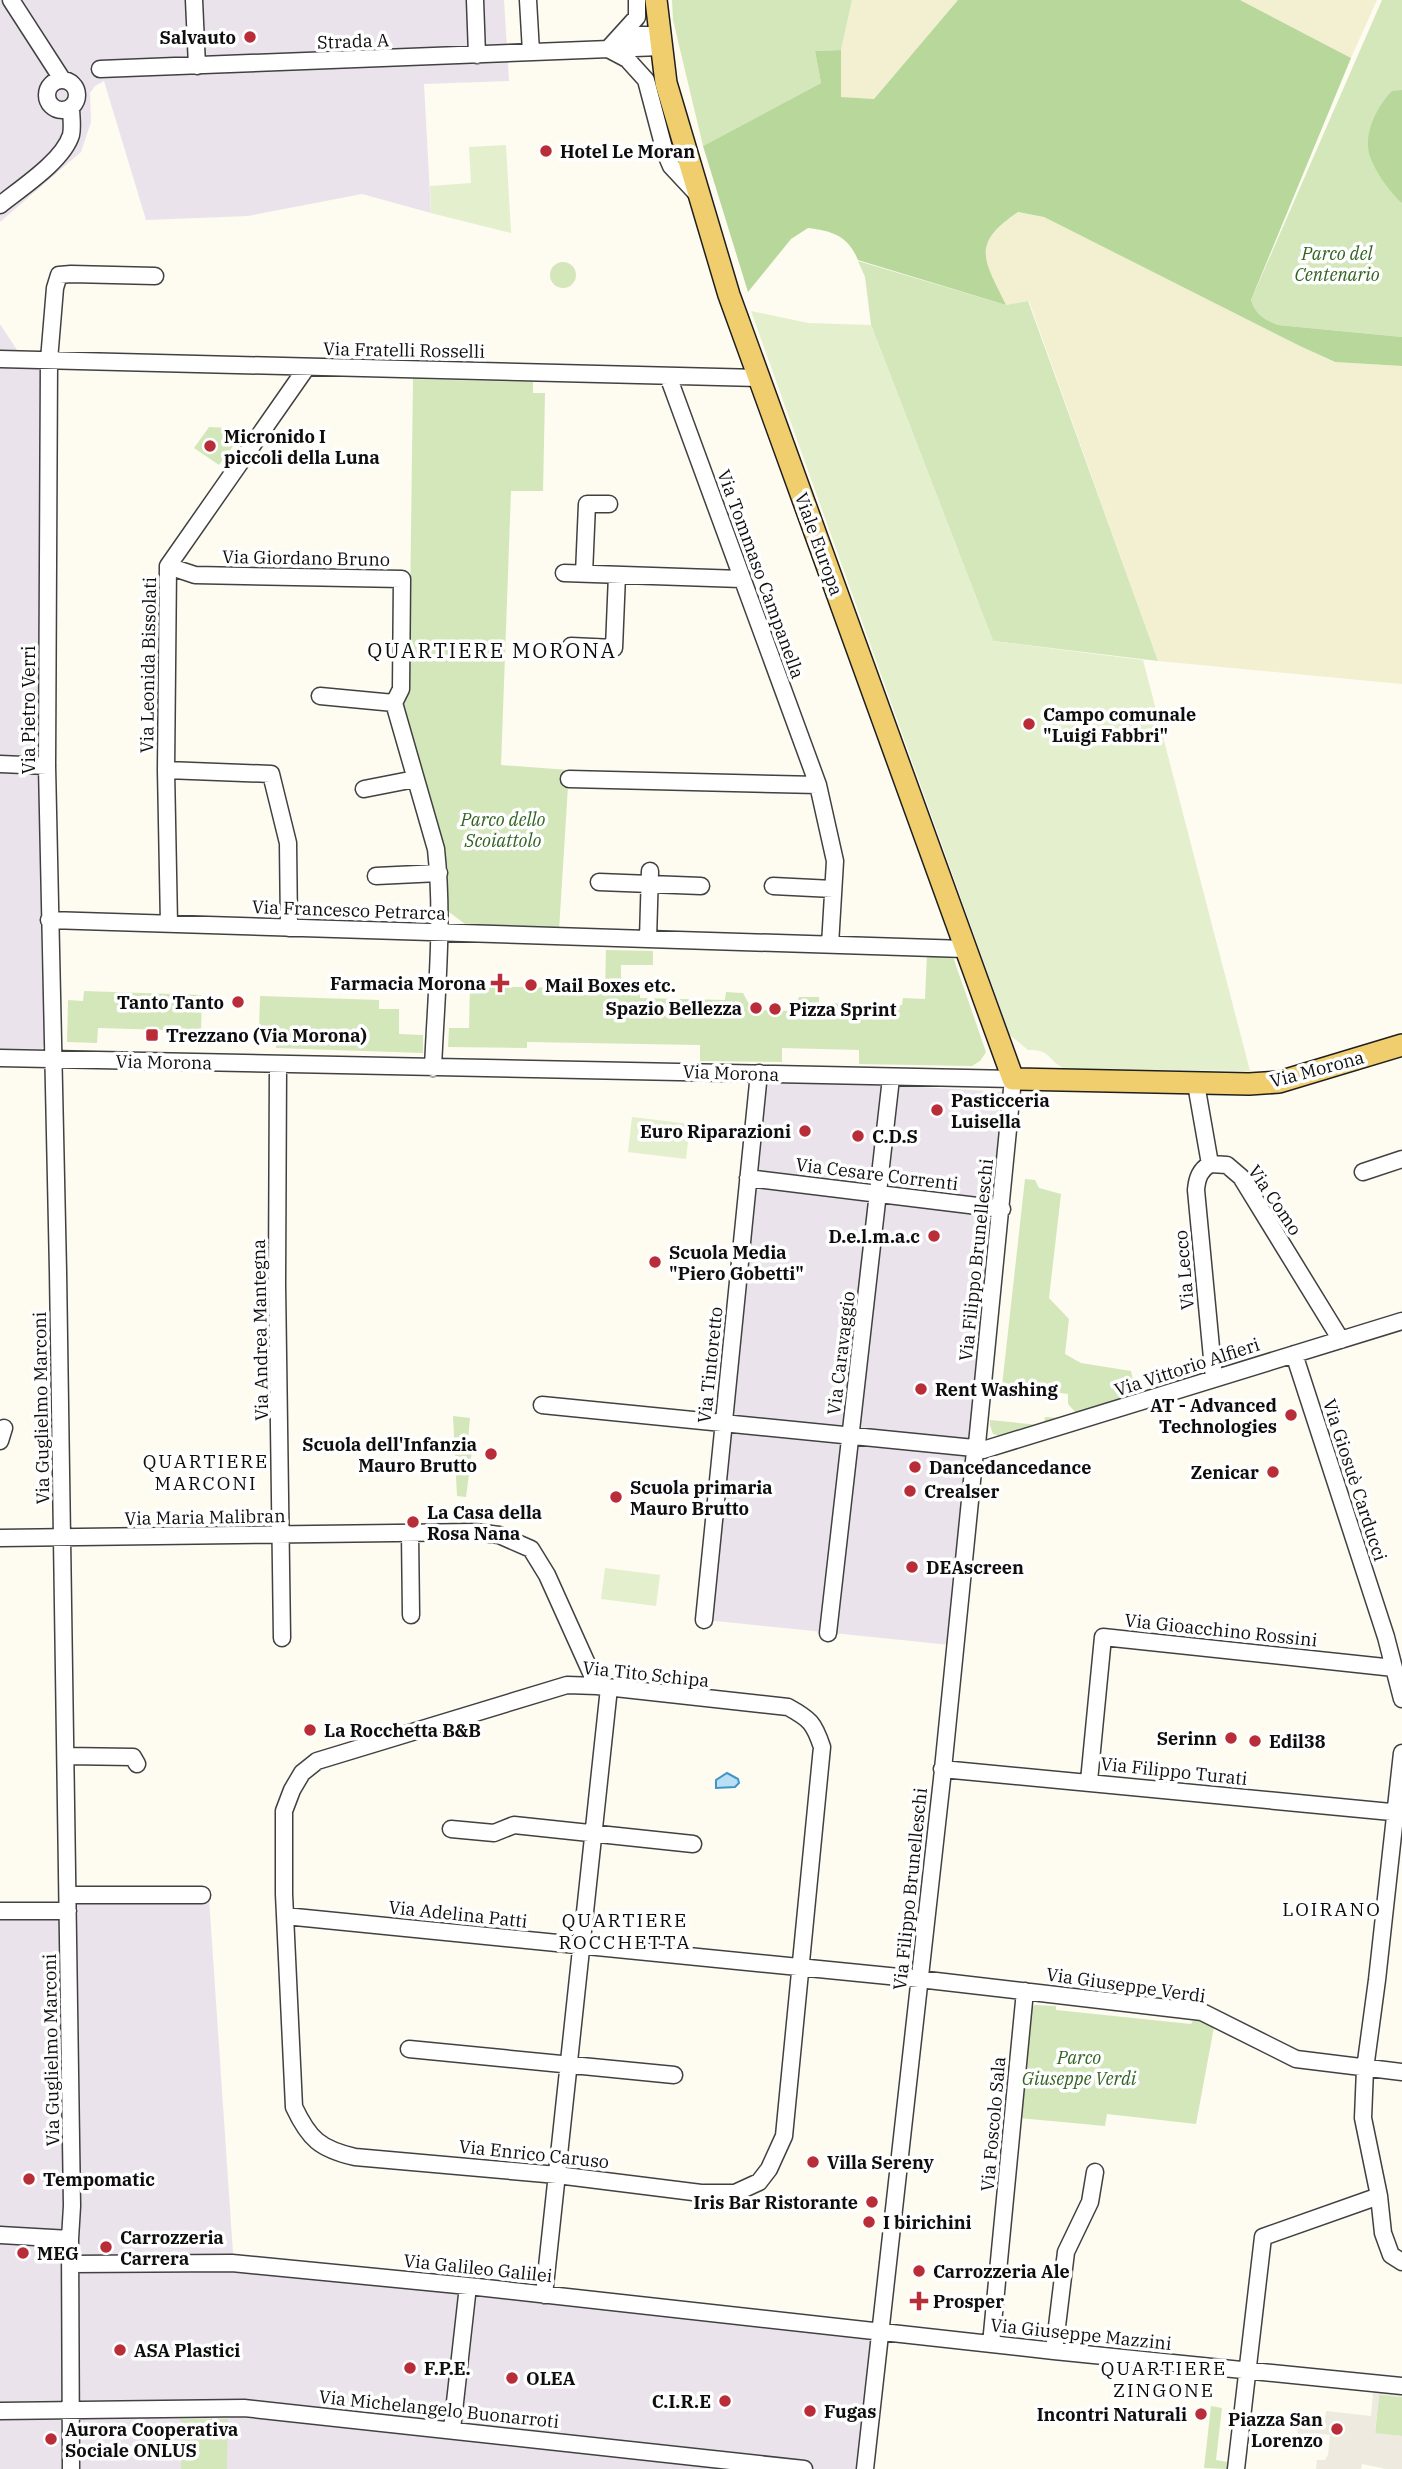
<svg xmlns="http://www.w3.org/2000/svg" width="1402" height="2469" font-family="'IBM Plex Serif',serif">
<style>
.industrial{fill:#ebe3ec}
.farmland{fill:#f3efd1}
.green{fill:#d3e7bb}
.forest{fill:#b8d79b}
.pitch{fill:#e4efcd}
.plaza{fill:#eeeadf}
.water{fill:#b8dff3;stroke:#4296c7;stroke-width:2}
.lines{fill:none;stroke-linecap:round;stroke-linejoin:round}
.minor-casing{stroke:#414141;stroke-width:19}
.major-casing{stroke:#1f1f1f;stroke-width:24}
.minor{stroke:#fff;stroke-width:16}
.major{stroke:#f1ce6d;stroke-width:21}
.poi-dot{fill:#b82d37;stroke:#fff;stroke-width:2.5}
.labels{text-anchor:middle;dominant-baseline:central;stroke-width:7;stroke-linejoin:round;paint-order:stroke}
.poi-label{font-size:18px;font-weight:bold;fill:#0e0e0e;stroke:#fff;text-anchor:start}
.street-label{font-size:18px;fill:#0e0e0e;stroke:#fff}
.park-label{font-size:18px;font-style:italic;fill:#316321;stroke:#fff}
.neighbourhood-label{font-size:19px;letter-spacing:2px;fill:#0e0e0e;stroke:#fff}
.quarter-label{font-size:21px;letter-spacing:2px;fill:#0e0e0e;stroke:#fff}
</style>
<rect width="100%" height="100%" fill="#fefbf0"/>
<path class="industrial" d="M0,0H504L509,81L424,84L431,213L362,194L248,216L146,220L104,81L95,86L90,93L91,122L81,152L0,222Z
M0,324L19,353L42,354L41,948L46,1042L42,1049H0Z
M763,1078L1007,1092L950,1645L706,1620Z
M75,1898H209L234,2268L873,2338L857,2469H0V1915H75Z"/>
<path class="farmland" d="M852,0H958L874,99L841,97V50Z
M1240,0H1377L1351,58Z
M1018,212L1044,217L1302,347L1334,362L1402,366V684L1158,661L1029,301L1006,305L984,260L987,242L1001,224Z"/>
<path class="green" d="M672,0H852L841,50L815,51L821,83L703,146L673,20Z
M1382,0H1402V337L1278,325C1265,320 1255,314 1251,300Z
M858,261L1006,305L1028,301L1158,661L993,641L871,325L865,277Z
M550 275a13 13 0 1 1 26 0a13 13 0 1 1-26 0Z
M413,379L533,382V393H545L543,491H511L501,765L569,770L559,930L469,927L449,912L447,905L446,852L401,708L409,686Z
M209,427L229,428L240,437L219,465L194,448Z
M606,950L653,951V965H621V989L640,992V998L725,1000L726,992L743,993L752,1010L793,1011L799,997H819V1003L902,1005L903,998L925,999L927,954H952L986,1052L980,1061L972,1066L859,1064V1050L782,1048V1062L700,1061V1045L527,1042V1048L448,1047L449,1028H469L470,986L605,989Z
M84,991L202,995L201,1031L98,1028L97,1043L67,1042L68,1000L83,1001Z
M260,996L379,1000V1009H399V1034L423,1035V1053L276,1048V1034L259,1033Z
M1025,1179L1035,1180L1039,1188L1061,1194L1049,1298L1069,1319L1065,1354L1081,1363L1131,1371L1136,1396L1078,1415L1068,1404V1394L1002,1386Z
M453,1416L470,1418L467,1450L472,1451L466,1497L457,1496Z
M1045,1417L1062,1418L1004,1437L993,1434L990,1425V1420L1039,1425L1044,1424Z
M1035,2005L1056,2006V2010L1191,2024L1193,2021H1202L1214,2027L1196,2124L1107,2114L1105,2126L1019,2118L1031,2008Z
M1379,2394L1402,2397V2436L1375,2434Z
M1211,2406L1222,2408L1216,2460L1228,2462L1227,2469L1204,2468Z
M180,2419H228L227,2469H181Z"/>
<path class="forest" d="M958,0H1240L1351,58L1251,300C1255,314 1265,320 1278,325L1402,337V366L1335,362L1302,347L1044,217L1018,212C969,245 985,261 1006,305L858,260C848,236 833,231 808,228L791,239L748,292L703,146L821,83L815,51L841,50V97L874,99Z
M1402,90V203C1390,193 1368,163 1368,146C1367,127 1379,104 1392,91Z"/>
<path class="pitch" d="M506,145L511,233L431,213L430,186L471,183L469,147Z
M751,311L808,323L871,325L993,641L1143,660L1250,1071L1065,1069C1047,1060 1051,1049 1028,1050L1010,1035Z
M632,1117L690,1124L686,1159L628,1152Z
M605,1568L660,1575L656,1606L601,1599Z"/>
<path class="plaza" d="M1373,2391L1402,2394V2397L1379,2395L1375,2433L1402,2436V2469H1386L1362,2464L1361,2469H1316L1317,2460H1325L1328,2455L1330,2435L1314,2433L1313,2443L1301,2442V2438L1297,2437L1299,2416L1325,2419L1326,2411L1371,2416Z"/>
<path class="water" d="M727,1773L738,1779L739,1783L735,1787L716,1788V1780Z"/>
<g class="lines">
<defs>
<path id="minor" d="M11,0L62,79
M194,0L197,66
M475,0L477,55
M528,0L531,52
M618,42L630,35H659
M608,49L637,17V0
M610,50L627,59L646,80L665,152L671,166L698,195
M100,69L660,47
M47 95a15 15 0 1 1 30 0a15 15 0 1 1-30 0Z
M0,205C21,188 63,161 71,135C73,127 71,116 71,107
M0,359L759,378
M668,376L818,785L835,861L830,945
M168,566L195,575L402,579L401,689L394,703L436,849C444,922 436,996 433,1068
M564,573L741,579
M584,574L587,504H609
M571,646L614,648L617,575
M320,696L394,703
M0,764L47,766
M166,770L271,774L288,843L289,928
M569,779L818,785
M364,789L415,779
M376,876L439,873
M599,882L701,886
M773,886L833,889
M49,920L965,949
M169,924L166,770L168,566L307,367
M648,939L650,871
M0,1058L1013,1079L977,1444
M278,1065L277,1284L282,1638
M1196,1084L1210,1164
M1210,1164L1227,1165L1241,1177L1341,1340
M1210,1164C1200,1170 1197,1178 1196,1190L1214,1379
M1363,1172L1402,1159
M748,1178L1002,1209
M1294,1354L1386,1637L1402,1699
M542,1405L974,1448
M0,1441L4,1428
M983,1450L1402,1321
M410,1533L411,1615
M0,1538L475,1532L499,1535L531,1549L547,1575L597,1686
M704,1620L759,1073
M828,1633L891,1078
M567,1685L597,1686L788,1707C810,1719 814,1723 822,1747L784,2136L769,2169L759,2182L735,2193H701L557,2175L355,2157C320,2149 309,2139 294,2107L284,1894V1811L292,1790L302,1773L317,1761Z
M1402,1753L1377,1980L1365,2069L1363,2118L1379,2196L1383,2233L1391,2255L1402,2262
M66,1756L133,1757L137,1764
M942,1769L1402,1813
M1089,1781L1103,1637L1394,1668
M451,1829L494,1833L514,1825L693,1844
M68,1895H202
M0,1911H68
M285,1916L919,1979L1202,2012L1296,2059L1402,2072
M409,2049L674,2075
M0,2235L70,2239
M70,2264L232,2263L468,2286L1054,2351L1402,2386
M544,2295L609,1688
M991,2344L1025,1991
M1054,2351L1066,2252L1090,2202L1095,2172
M0,2411L244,2408L804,2469
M452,2429L468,2286
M71,2469L70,2239L72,2206L58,1271L47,766L49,360L55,288L59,275L71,274L155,276
M865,2469L942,1779L975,1451
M1236,2469L1263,2237L1379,2196"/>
<path id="major" d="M656,0L666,83L729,295L1013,1079L1249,1084L1279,1082L1402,1045"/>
</defs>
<use href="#minor" class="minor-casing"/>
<use href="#major" class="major-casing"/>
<use href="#minor" class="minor"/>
<use href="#major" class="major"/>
</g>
<g class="poi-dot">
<circle cx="250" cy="37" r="7"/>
<circle cx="546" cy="151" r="7"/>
<circle cx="210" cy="446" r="7"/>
<circle cx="1029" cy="724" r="7"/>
<path d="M496.5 972.5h7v7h7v7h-7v7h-7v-7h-7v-7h7z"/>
<circle cx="531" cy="985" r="7"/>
<circle cx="238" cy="1002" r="7"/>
<circle cx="756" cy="1008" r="7"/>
<circle cx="775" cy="1009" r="7"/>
<rect x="145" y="1028" width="14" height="14" rx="3.5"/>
<circle cx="937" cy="1110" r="7"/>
<circle cx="805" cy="1131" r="7"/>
<circle cx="858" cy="1136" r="7"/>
<circle cx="934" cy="1236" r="7"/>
<circle cx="655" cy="1262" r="7"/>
<circle cx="921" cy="1389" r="7"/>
<circle cx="1291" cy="1415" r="7"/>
<circle cx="491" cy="1454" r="7"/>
<circle cx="915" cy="1467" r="7"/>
<circle cx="1273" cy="1472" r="7"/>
<circle cx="910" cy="1491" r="7"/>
<circle cx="616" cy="1497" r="7"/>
<circle cx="413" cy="1522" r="7"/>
<circle cx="912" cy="1567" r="7"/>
<circle cx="310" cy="1730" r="7"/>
<circle cx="1231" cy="1738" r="7"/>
<circle cx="1255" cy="1741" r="7"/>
<circle cx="813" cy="2162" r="7"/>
<circle cx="29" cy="2179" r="7"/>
<circle cx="872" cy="2202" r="7"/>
<circle cx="869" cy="2222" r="7"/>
<circle cx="106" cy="2247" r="7"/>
<circle cx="23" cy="2253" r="7"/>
<circle cx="919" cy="2271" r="7"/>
<path d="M915.5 2290.5h7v7h7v7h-7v7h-7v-7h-7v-7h7z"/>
<circle cx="120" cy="2350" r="7"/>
<circle cx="410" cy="2368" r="7"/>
<circle cx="512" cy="2378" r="7"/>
<circle cx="725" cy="2401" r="7"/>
<circle cx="810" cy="2411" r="7"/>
<circle cx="1201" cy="2414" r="7"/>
<circle cx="1337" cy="2429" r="7"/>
<circle cx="51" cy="2439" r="7"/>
</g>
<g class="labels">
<g class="poi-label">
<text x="236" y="37" text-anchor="end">Salvauto</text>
<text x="560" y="151">Hotel Le Moran</text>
<text x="224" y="436">Micronido I<tspan x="224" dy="21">piccoli della Luna</tspan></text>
<text x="1043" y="714">Campo comunale<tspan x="1043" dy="21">"Luigi Fabbri"</tspan></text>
<text x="486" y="983" text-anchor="end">Farmacia Morona</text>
<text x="545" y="985">Mail Boxes etc.</text>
<text x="224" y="1002" text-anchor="end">Tanto Tanto</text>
<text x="742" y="1008" text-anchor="end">Spazio Bellezza</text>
<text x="789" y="1009">Pizza Sprint</text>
<text x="166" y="1035">Trezzano (Via Morona)</text>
<text x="951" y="1100">Pasticceria<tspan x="951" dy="21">Luisella</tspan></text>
<text x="791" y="1131" text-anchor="end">Euro Riparazioni</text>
<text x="872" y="1136">C.D.S</text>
<text x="920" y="1236" text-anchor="end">D.e.l.m.a.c</text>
<text x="669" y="1252">Scuola Media<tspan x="669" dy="21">"Piero Gobetti"</tspan></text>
<text x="935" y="1389">Rent Washing</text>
<text x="1277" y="1405" text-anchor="end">AT - Advanced<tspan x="1277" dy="21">Technologies</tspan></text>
<text x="477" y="1444" text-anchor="end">Scuola dell'Infanzia<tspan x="477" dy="21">Mauro Brutto</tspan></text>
<text x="929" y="1467">Dancedancedance</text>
<text x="1259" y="1472" text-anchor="end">Zenicar</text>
<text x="630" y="1487">Scuola primaria<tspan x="630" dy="21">Mauro Brutto</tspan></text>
<text x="924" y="1491">Crealser</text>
<text x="427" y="1512">La Casa della<tspan x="427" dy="21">Rosa Nana</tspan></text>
<text x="926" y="1567">DEAscreen</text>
<text x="324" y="1730">La Rocchetta B&amp;B</text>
<text x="1217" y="1738" text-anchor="end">Serinn</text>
<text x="1269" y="1741">Edil38</text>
<text x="827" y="2162">Villa Sereny</text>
<text x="43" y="2179">Tempomatic</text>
<text x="858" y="2202" text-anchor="end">Iris Bar Ristorante</text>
<text x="883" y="2222">I birichini</text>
<text x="120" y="2237">Carrozzeria<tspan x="120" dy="21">Carrera</tspan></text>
<text x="37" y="2253">MEG</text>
<text x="933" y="2271">Carrozzeria Ale</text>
<text x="933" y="2301">Prosper</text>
<text x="134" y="2350">ASA Plastici</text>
<text x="424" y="2368">F.P.E.</text>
<text x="526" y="2378">OLEA</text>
<text x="711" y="2401" text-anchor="end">C.I.R.E</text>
<text x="824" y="2411">Fugas</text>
<text x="1187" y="2414" text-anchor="end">Incontri Naturali</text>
<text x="1323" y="2419" text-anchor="end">Piazza San<tspan x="1323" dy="21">Lorenzo</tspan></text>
<text x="65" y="2429">Aurora Cooperativa<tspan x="65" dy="21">Sociale ONLUS</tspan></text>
</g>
<g class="street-label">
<text transform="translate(353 41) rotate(-2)">Strada A</text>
<text transform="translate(404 350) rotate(1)">Via Fratelli Rosselli</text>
<text transform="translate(819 544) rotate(70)">Viale Europa</text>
<text transform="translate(306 558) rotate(1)">Via Giordano Bruno</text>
<text transform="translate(761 574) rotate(70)">Via Tommaso Campanella</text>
<text transform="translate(148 665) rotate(-89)">Via Leonida Bissolati</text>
<text transform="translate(28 710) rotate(-90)">Via Pietro Verri</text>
<text transform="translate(349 910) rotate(2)">Via Francesco Petrarca</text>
<text transform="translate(164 1062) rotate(1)">Via Morona</text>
<text transform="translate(1317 1069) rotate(-15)">Via Morona</text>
<text transform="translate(731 1073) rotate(2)">Via Morona</text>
<text transform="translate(877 1174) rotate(7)">Via Cesare Correnti</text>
<text transform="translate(1275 1200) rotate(56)">Via Como</text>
<text transform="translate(976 1260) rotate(-84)">Via Filippo Brunelleschi</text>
<text transform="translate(1184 1270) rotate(-95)">Via Lecco</text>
<text transform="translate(260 1330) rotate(-91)">Via Andrea Mantegna</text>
<text transform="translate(841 1353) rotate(-83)">Via Caravaggio</text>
<text transform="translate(710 1365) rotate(-84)">Via Tintoretto</text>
<text transform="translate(1187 1367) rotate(-18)">Via Vittorio Alfieri</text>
<text transform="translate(41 1408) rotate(-91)">Via Guglielmo Marconi</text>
<text transform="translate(1355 1480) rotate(72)">Via Giosuè Carducci</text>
<text transform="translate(205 1517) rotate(-1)">Via Maria Malibran</text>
<text transform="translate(1221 1630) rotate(6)">Via Gioacchino Rossini</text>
<text transform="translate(646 1674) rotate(6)">Via Tito Schipa</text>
<text transform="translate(1174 1771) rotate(6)">Via Filippo Turati</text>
<text transform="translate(910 1889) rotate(-84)">Via Filippo Brunelleschi</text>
<text transform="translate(458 1914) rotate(6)">Via Adelina Patti</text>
<text transform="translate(1126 1985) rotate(8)">Via Giuseppe Verdi</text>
<text transform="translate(51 2050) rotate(-91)">Via Guglielmo Marconi</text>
<text transform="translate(993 2124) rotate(-85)">Via Foscolo Sala</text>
<text transform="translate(534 2154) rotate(6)">Via Enrico Caruso</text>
<text transform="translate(478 2268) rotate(6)">Via Galileo Galilei</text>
<text transform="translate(1081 2334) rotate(6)">Via Giuseppe Mazzini</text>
<text transform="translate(439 2409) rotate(6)">Via Michelangelo Buonarroti</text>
</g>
<g class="park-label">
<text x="1337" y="253">Parco del<tspan x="1337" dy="21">Centenario</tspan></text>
<text x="503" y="819">Parco dello<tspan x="503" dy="21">Scoiattolo</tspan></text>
<text x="1079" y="2057">Parco<tspan x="1079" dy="21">Giuseppe Verdi</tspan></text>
</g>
<g class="neighbourhood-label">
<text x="206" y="1461">QUARTIERE<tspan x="206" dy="22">MARCONI</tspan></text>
<text x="1332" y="1909">LOIRANO</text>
<text x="625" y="1920">QUARTIERE<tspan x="625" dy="22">ROCCHETTA</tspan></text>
<text x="1164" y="2368">QUARTIERE<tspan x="1164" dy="22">ZINGONE</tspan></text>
</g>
<g class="quarter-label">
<text x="492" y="650">QUARTIERE MORONA</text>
</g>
</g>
</svg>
